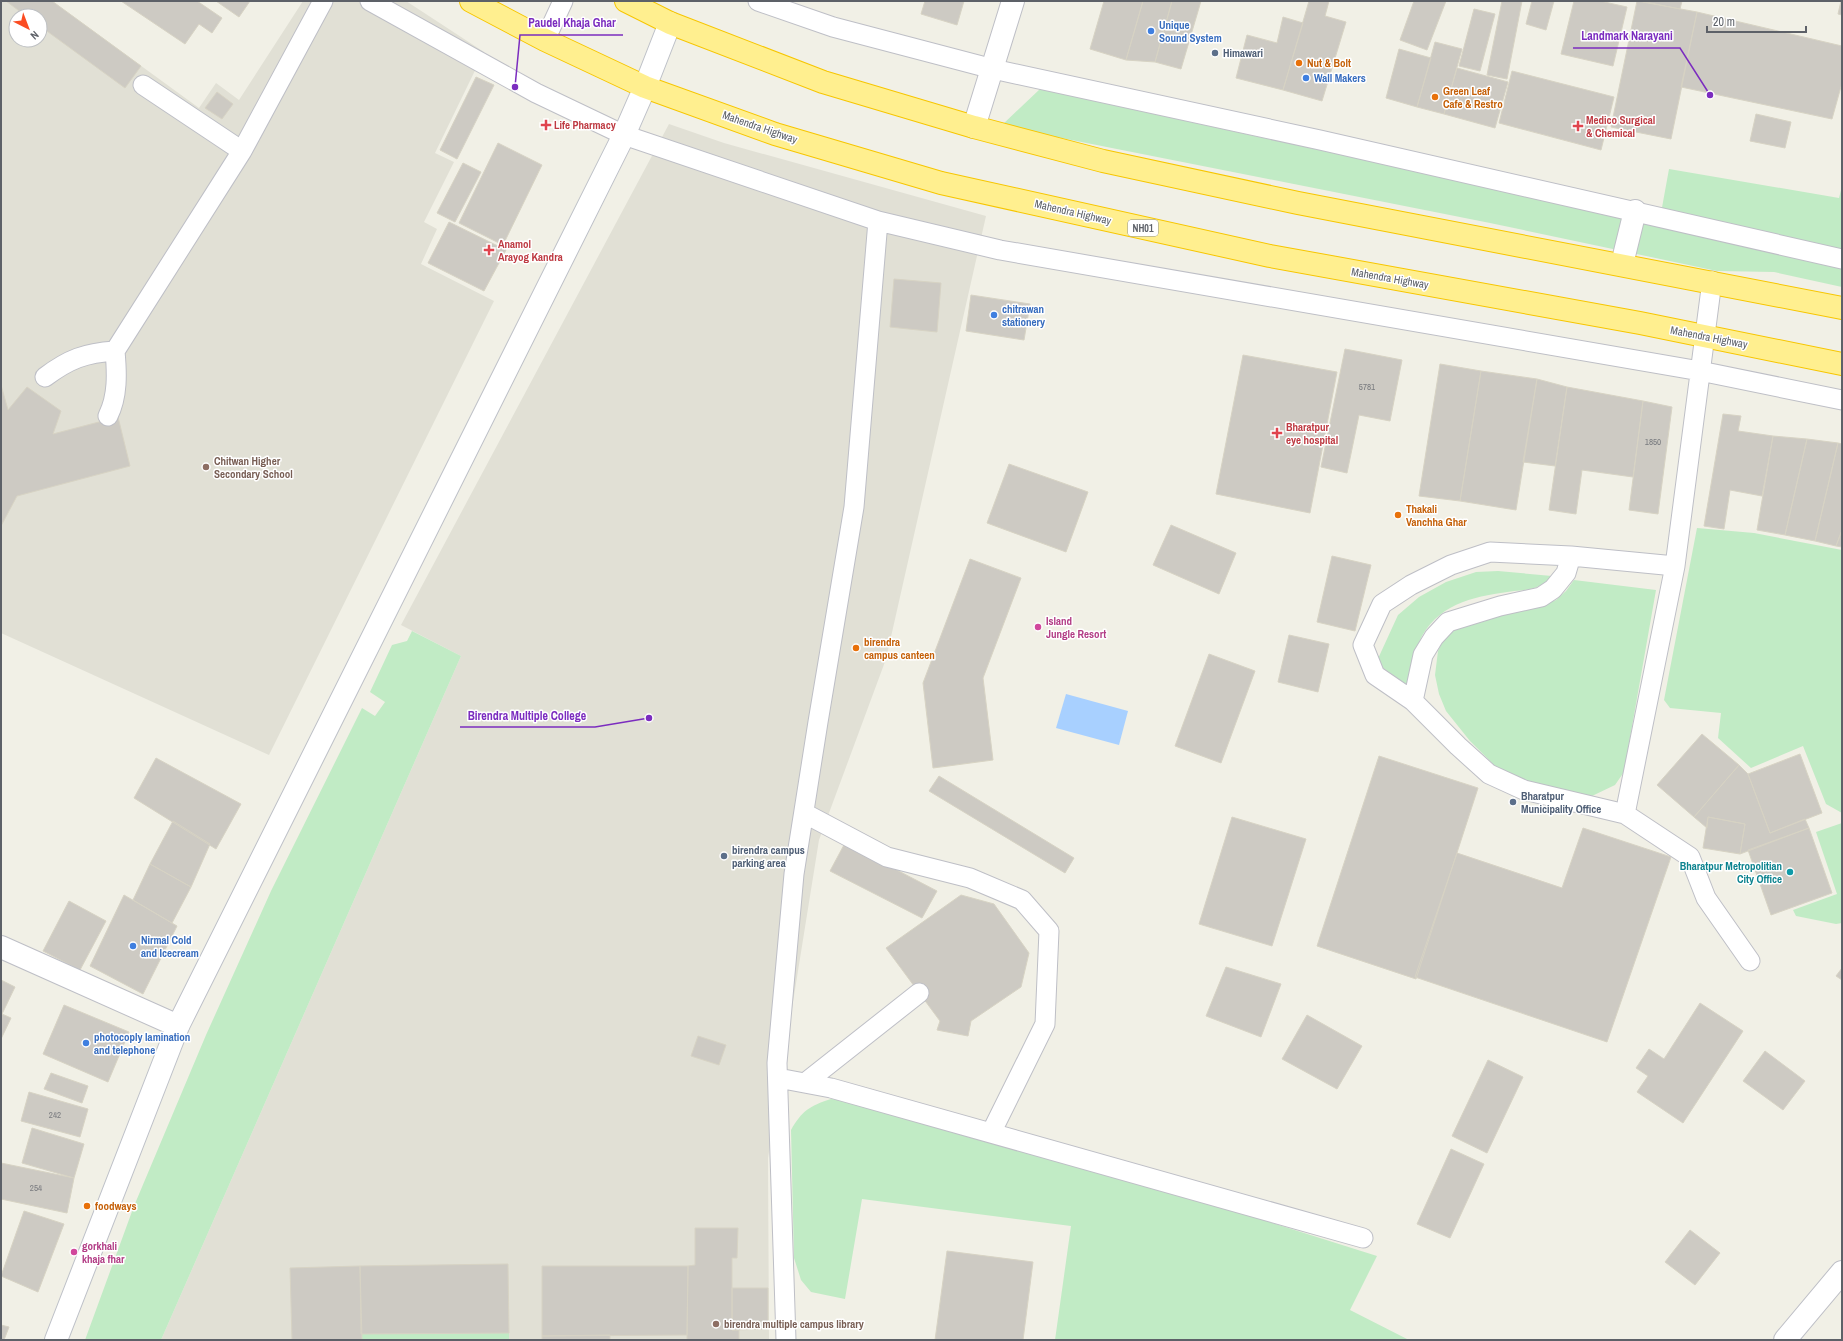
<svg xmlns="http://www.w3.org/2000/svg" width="1843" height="1341" font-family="'Archivo Narrow',sans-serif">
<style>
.education{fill:#e1e0d5;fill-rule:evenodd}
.green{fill:#c1ebc5}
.water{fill:#a8d0ff}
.building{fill:#cdcac3;stroke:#d7d3c4}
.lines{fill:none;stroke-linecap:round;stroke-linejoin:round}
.lane-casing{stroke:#bebfc6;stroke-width:21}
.street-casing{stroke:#bebfc6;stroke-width:24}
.secondary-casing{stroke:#bec1c8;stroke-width:24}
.highway-casing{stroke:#f7c600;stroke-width:24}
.lane{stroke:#fff;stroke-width:19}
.street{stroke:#fff;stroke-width:22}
.secondary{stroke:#fff;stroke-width:22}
.highway{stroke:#ffef8f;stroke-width:22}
.shop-dot{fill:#3f7fe0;stroke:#fff;stroke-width:1.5}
.service-dot{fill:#5c6f8a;stroke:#fff;stroke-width:1.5}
.food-dot{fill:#e8710a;stroke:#fff;stroke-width:1.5}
.health-dot{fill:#e0444e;stroke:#fff;stroke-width:1.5}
.education-dot{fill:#8d6e63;stroke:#fff;stroke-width:1.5}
.hotel-dot{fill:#d1479c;stroke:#fff;stroke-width:1.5}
.culture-dot{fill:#0f9aa8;stroke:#fff;stroke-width:1.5}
.labels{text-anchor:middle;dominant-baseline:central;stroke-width:3;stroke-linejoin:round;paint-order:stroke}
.number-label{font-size:9px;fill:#797b7f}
.shield{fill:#fff;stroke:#8e9095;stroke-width:1}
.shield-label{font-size:10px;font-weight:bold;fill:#5d6168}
.shop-label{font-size:11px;font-weight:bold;fill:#366cbe;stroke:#fff;text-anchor:start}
.service-label{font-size:11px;font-weight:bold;fill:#4e5e75;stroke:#fff;text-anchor:start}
.food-label{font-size:11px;font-weight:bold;fill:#c56008;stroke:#fff;text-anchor:start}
.health-label{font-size:11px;font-weight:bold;fill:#be3a42;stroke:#fff;text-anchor:start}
.street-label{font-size:11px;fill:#5d6168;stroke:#fff}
.education-label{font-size:11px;font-weight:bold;fill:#785e54;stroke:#fff;text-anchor:start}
.hotel-label{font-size:11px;font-weight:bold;fill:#b23c85;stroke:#fff;text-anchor:start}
.culture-label{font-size:11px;font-weight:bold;fill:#0d838f;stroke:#fff;text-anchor:end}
.leader{fill:none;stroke:#7b2cbf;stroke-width:1.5}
.callout-dot{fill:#7b2cbf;stroke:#fff;stroke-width:1.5}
.callout-label{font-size:12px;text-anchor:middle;font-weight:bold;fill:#7b2cbf;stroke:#fff;stroke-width:3;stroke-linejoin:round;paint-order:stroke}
</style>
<rect width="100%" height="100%" fill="#f1f0e6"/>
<path class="education" d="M1,1H52L199,108L216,83L239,100L303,1H406L484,52L435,153L454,162L424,222L437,229L421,264L494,301L269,755L1,633ZM16,16H40V40H16Z
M669,124L724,143L986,216L886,659L819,840L768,1158L769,1340H161L461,656L401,625Z"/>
<path class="green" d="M1040,89L1498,189L1661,213L1669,169L1839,198L1842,186V287L1774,272L1717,271L1490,223L1001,126Z
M1697,528L1754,533L1842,550V813L1826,804L1803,746L1751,768L1718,738L1721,713L1670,708L1664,700Z
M1498,571L1552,576C1542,588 1529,590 1514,591C1479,596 1442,601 1422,636C1415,649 1412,670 1407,685L1376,663L1398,615L1419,597L1446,582L1476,572Z
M1574,580L1656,590L1624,772L1615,785L1592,796L1524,781L1495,766L1470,741L1446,711L1439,694L1435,675L1438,651L1446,634L1476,618L1541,606L1556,600L1566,591Z
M412,631L461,656L161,1340H85L134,1206L206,1035L271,891L362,708L375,716L385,702L370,692L392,645L407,641Z
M1842,823V923L1836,924L1796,916L1793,910L1837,894L1816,832Z
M831,1099L850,1101L1184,1195L1377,1256L1350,1310L1409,1340H1055L1071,1226L862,1199L845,1299L811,1292L801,1280L794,1258L791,1130C802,1111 809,1106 831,1099Z
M509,1333V1340H362L361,1334Z"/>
<path class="water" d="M1066,694L1128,711L1119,745L1056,728Z"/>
<path class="building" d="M6,1H52L141,66L125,88L40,26V16H26Z
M121,1H197L222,18L212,33L199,24L185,44Z
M216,1H250L239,17Z
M925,1H964L957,25L921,14Z
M1104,1H1143L1126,60L1090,49Z
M1143,1H1172L1155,62L1126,60Z
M1172,1H1201L1181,69L1155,62Z
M1309,1H1329L1325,16L1346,22L1322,101L1283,90Z
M1414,1H1446L1427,50L1400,40Z
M1502,1H1522L1507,79L1487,75Z
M1532,1H1554L1546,30L1526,24Z
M1574,1H1600L1627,7L1613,66L1561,54Z
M1637,1L1697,12L1671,139L1611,127Z
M1641,1H1682L1680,9Z
M1841,1H1842V15L1838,14Z
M1474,9L1495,14L1480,71L1459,66Z
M1697,12L1842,46V83L1832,119L1681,87Z
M1283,17L1303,23L1283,90L1236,78L1247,35L1277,43Z
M1435,42L1462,49L1444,114L1417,107Z
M1399,49L1431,58L1417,107L1386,98Z
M1457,68L1508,82L1495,128L1444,114Z
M1512,71L1614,97L1601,150L1499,123Z
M476,77L494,85L457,159L440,150Z
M217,92L233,104L222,119L205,108Z
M1756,114L1791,122L1785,148L1750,141Z
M498,143L542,165L503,245L459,223Z
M463,163L481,172L455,222L437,213Z
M449,222L506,250L484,291L428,263Z
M894,279L941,283L937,332L890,327Z
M971,295L1030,304L1024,340L966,331Z
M1345,349L1402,360L1390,421L1359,415L1347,473L1321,467Z
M1243,355L1337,372L1310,513L1216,494Z
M1440,364L1481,371L1460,501L1419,496Z
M1481,371L1537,379L1516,510L1460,501Z
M1537,379L1567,387L1555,466L1523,462Z
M1,385L8,410L27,387L61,411L53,434L118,417L130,466L17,496L1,526Z
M1567,387L1643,401L1633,477L1582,470L1576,514L1549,510Z
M1643,401L1672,407L1658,514L1629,510Z
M1723,414L1741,416L1738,431L1773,436L1762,496L1730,490L1724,529L1704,526Z
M1773,436L1807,439L1785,535L1757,530Z
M1807,439L1838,443L1815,541L1785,535Z
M1838,443L1842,444V530L1836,546L1815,541Z
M1009,464L1088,492L1066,552L987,523Z
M1171,525L1236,553L1219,594L1153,565Z
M1842,530V547L1836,546Z
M1332,556L1371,565L1355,631L1317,622Z
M970,559L1021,578L983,678L993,760L933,768L923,683Z
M1289,635L1329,644L1318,692L1278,682Z
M1209,654L1255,671L1221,763L1175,746Z
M1702,734L1739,765L1694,817L1657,785Z
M1800,754L1822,813L1770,833L1748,774Z
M1379,756L1478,788L1416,979L1317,946Z
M156,758L241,804L216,849L134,798Z
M1739,765L1748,774L1770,833L1805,819L1809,828L1740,854L1745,824L1708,817L1707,828L1694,817Z
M939,776L1074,858L1065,873L929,791Z
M1232,817L1306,839L1272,946L1199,924Z
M1708,817L1745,824L1740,854L1703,848Z
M173,821L210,844L191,887L150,864Z
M1583,828L1671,857L1607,1042L1415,977L1457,853L1562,888Z
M1809,828L1832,893L1771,915L1748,850Z
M845,843L937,891L922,918L830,871Z
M150,864L191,887L172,923L133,900Z
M124,895L177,926L143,994L90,966Z
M961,895L994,904L1029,953L1021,987L971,1021L968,1036L937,1030L940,1021L886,948Z
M69,901L106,921L80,970L43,951Z
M1226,967L1281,984L1261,1037L1206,1016Z
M1842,968V980L1836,976Z
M1,980L15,987L2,1014L11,1018L1,1039Z
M1700,1003L1743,1031L1683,1123L1637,1092L1648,1076L1636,1068L1649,1049L1664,1059Z
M64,1005L129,1032L108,1082L43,1054Z
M1307,1015L1362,1046L1337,1089L1282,1059Z
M698,1036L726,1045L719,1065L691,1056Z
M1765,1051L1805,1081L1783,1110L1743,1081Z
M1488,1060L1523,1077L1487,1153L1452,1136Z
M51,1073L88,1086L82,1103L44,1089Z
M29,1092L88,1109L80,1137L21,1121Z
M32,1128L84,1144L74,1178L22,1163Z
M1451,1149L1484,1164L1450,1238L1417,1224Z
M1,1163L74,1178L67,1213L1,1199Z
M24,1211L64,1224L38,1292L1,1276Z
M695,1228H738L737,1258H732V1330H739V1340H687L688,1266L695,1265Z
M1690,1230L1720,1253L1695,1285L1665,1262Z
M947,1251L1033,1262L1023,1340H935Z
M508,1264L509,1333L361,1334L360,1266Z
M360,1266L362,1340H292L290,1268Z
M542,1266H688L687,1335L542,1336Z
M732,1288H768V1329L732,1330Z
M1,1325L9,1327L4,1340H1Z
M610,1335V1340H542V1336Z"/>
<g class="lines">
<defs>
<path id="lane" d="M370,1L536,93L624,135L878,221L1000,250L1700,371L1842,400
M758,1L833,27L993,69L1320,140L1842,259
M545,40L563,1
M143,85L242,151
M1712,281L1675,566L1571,556L1490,552L1451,565L1411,585L1382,604L1363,645L1375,675L1413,701L1458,746L1489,774L1524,790L1625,814L1690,857L1706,898L1750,961
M45,377C69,359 85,353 115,351
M108,416C118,396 117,373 115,351L242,151L323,1
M1413,701L1423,655L1434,637L1448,622L1500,606L1541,597L1553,589L1566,573L1571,556
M804,813L887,857L970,878L1022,900L1049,931L1045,1024L991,1133
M1625,814L1675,566
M778,1078L831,1088L1363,1238
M805,1083L919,993
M786,1340L777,1063L794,874L818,722L854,507L878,221"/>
<path id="street" d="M974,127L1013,1
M1622,264L1635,211
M1,947L178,1026
M1785,1340L1842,1272"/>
<path id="secondary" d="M56,1340L178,1026L624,135L645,87L670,23"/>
<path id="highway" d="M471,1L545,40L645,87L775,134L941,183L1270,256L1640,323L1842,364
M626,1L670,23L823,82L974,127L1103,161L1298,203L1842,308"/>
</defs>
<use href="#lane" class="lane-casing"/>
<use href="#street" class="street-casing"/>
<use href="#secondary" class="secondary-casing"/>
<use href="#highway" class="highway-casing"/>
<use href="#lane" class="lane"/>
<use href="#street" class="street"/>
<use href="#secondary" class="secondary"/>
<use href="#highway" class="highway"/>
</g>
<g class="shop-dot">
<circle cx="1151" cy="31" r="4"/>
<circle cx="1306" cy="78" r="4"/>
<circle cx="994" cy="315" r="4"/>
<circle cx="133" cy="946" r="4"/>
<circle cx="86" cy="1043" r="4"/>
</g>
<g class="service-dot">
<circle cx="1215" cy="53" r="4"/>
<circle cx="1513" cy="802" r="4"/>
<circle cx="724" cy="856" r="4"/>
</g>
<g class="food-dot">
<circle cx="1299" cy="63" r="4"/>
<circle cx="1435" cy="97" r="4"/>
<circle cx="1398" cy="515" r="4"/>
<circle cx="856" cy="648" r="4"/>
<circle cx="87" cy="1206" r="4"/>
</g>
<g class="health-dot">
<path d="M544 119h4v4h4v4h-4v4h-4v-4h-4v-4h4z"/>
<path d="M1576 120h4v4h4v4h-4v4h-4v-4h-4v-4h4z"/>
<path d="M487 244h4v4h4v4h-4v4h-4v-4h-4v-4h4z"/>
<path d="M1275 427h4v4h4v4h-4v4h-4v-4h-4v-4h4z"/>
</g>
<g class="education-dot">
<circle cx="206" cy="467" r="4"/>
<circle cx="716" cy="1324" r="4"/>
</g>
<g class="hotel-dot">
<circle cx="1038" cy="627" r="4"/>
<circle cx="74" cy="1252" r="4"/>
</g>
<circle class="culture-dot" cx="1790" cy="872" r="4"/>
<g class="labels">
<g class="number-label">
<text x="1367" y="387">5781</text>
<text x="1653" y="442">1850</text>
<text x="55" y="1115">242</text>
<text x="36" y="1188">254</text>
</g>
<rect class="shield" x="1128" y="220" width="30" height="16" rx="3"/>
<g class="shield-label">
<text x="1143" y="228">NH01</text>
</g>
<g class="shop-label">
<text x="1159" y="25">Unique<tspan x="1159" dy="13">Sound System</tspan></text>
<text x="1314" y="78">Wall Makers</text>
<text x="1002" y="309">chitrawan<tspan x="1002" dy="13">stationery</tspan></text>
<text x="141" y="940">Nirmal Cold<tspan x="141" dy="13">and Icecream</tspan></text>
<text x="94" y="1037">photocoply lamination<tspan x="94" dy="13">and telephone</tspan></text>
</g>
<g class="service-label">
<text x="1223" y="53">Himawari</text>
<text x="1521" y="796">Bharatpur<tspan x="1521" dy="13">Municipality Office</tspan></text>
<text x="732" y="850">birendra campus<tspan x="732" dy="13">parking area</tspan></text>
</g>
<g class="food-label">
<text x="1307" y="63">Nut &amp; Bolt</text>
<text x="1443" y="91">Green Leaf<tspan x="1443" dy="13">Cafe &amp; Restro</tspan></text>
<text x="1406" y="509">Thakali<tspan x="1406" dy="13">Vanchha Ghar</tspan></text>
<text x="864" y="642">birendra<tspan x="864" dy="13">campus canteen</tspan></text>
<text x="95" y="1206">foodways</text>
</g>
<g class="health-label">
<text x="1586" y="120">Medico Surgical<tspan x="1586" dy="13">&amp; Chemical</tspan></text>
<text x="554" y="125">Life Pharmacy</text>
<text x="498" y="244">Anamol<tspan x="498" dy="13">Arayog Kandra</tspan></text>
<text x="1286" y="427">Bharatpur<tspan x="1286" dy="13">eye hospital</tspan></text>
</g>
<g class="street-label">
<text transform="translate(760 127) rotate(19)">Mahendra Highway</text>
<text transform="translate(1073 212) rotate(13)">Mahendra Highway</text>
<text transform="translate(1390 278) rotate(10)">Mahendra Highway</text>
<text transform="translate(1709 337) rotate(11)">Mahendra Highway</text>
</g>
<g class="education-label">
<text x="214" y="461">Chitwan Higher<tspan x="214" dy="13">Secondary School</tspan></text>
<text x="724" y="1324">birendra multiple campus library</text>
</g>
<g class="hotel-label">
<text x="1046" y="621">Island<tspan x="1046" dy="13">Jungle Resort</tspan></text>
<text x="82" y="1246">gorkhali<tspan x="82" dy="13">khaja fhar</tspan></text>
</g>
<g class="culture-label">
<text x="1782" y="866">Bharatpur Metropolitian<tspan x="1782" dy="13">City Office</tspan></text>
</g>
</g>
<path class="leader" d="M515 87L520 35H623M1710 95L1680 48H1573M649 718L595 727H460"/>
<g class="callout-dot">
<circle cx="515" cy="87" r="4"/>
<circle cx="1710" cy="95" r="4"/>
<circle cx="649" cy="718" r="4"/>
</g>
<g class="callout-label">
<text x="572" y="27">Paudel Khaja Ghar</text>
<text x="1627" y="40">Landmark Narayani</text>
<text x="527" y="720">Birendra Multiple College</text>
</g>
<rect width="1843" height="1341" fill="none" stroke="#5d6168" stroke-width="4"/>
<g transform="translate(28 28) rotate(138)"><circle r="19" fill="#ffffff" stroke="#bec0c3"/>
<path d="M0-3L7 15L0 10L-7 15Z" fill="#fb4c22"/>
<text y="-6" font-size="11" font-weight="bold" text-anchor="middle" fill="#5d6168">N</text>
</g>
<path d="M1707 26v6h99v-6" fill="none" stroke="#5d6168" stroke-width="2"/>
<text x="1713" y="26" font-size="12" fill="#5d6168" stroke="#ffffff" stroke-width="3" paint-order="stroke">20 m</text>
</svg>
